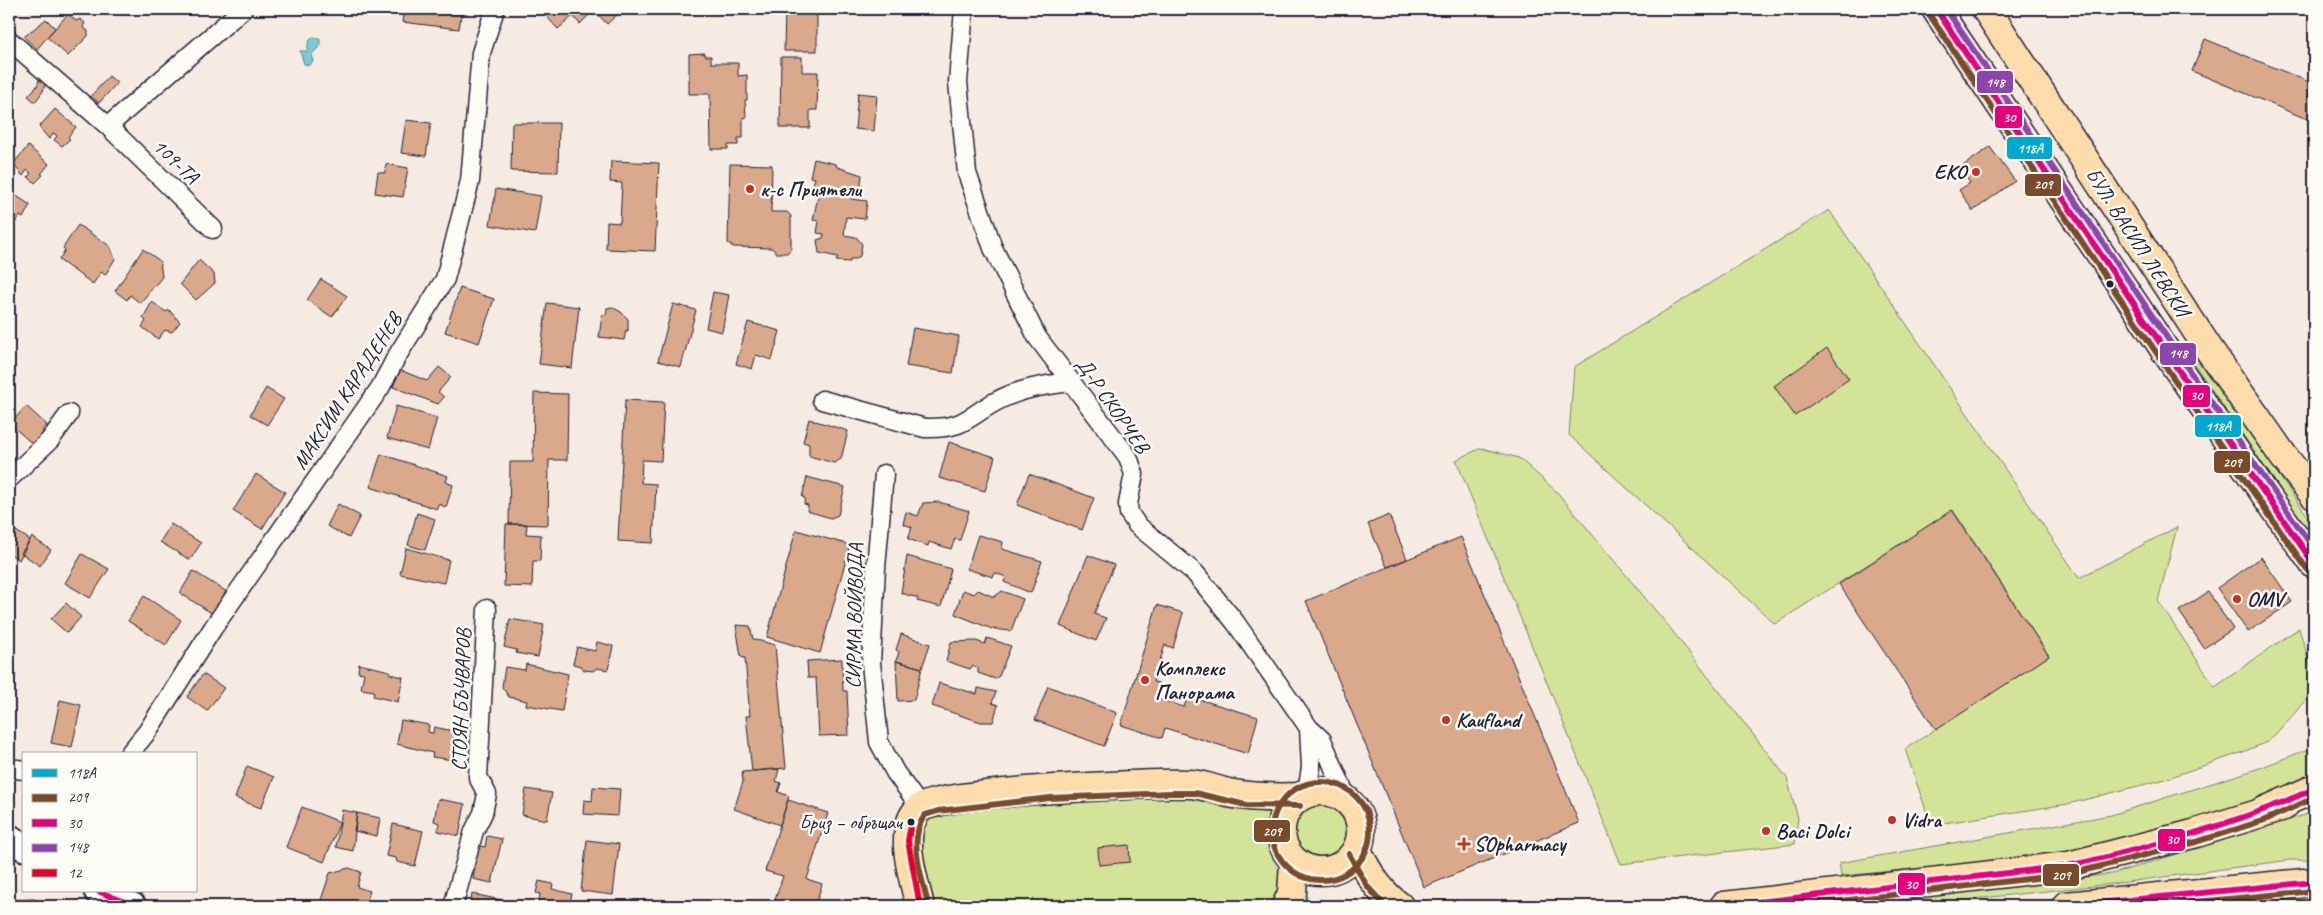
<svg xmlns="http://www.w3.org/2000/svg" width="2323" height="915" font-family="Caveat,sans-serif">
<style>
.green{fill:#d3e498;stroke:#7a836a}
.water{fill:#7bcad7;stroke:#578799}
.building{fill:#daa98c;stroke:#22223b}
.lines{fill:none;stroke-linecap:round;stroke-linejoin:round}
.street-casing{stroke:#22223b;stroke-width:21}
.secondary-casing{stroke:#22223b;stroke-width:29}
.primary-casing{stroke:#22223b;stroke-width:31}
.highway-casing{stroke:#22223b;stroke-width:31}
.street{stroke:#fdfcf7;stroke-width:18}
.secondary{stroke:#fdfcf7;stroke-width:25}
.primary{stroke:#fcdcab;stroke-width:28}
.highway{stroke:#fcdcab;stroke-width:28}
.bus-1-casing{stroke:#fdfcf7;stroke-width:10}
.bus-2-casing{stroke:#fdfcf7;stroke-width:10}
.bus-3-casing{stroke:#fdfcf7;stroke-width:10}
.bus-4-casing{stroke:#fdfcf7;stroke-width:10}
.bus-5-casing{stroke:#fdfcf7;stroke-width:10}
.bus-1{stroke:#00a9ce;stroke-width:6}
.bus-2{stroke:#7a4b2a;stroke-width:6}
.bus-3{stroke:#e5007d;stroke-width:6}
.bus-4{stroke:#8e44ad;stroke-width:6}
.bus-5{stroke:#e4002b;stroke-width:6}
.poi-dot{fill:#c8321e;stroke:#fdfcf7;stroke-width:2}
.bus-dot{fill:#22223b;stroke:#fdfcf7;stroke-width:2}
.labels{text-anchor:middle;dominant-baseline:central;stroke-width:5;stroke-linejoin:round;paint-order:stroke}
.bus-label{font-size:20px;fill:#22223b;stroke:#fdfcf7;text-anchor:end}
.street-label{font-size:21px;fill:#22223b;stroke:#fdfcf7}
.poi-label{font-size:21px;font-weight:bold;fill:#22223b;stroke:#fdfcf7;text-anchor:start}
.line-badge{stroke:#fdfcf7;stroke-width:2}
.badge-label{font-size:14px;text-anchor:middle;font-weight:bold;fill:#fff}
</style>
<rect width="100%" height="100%" fill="#f6ebe2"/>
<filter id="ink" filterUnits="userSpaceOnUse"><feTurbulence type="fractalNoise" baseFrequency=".02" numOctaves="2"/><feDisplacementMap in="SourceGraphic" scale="10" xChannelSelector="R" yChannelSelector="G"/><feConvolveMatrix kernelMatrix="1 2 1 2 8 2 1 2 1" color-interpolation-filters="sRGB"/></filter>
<g filter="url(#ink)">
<path class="green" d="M1829,210L2079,578L2177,527L2158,601L2215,687L2299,628L2314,679V692L2269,741L2243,752L2162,780L2068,804L1931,825L1905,749L2049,656L1953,510L1775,624L1569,435L1574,367Z
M2190,350L2314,525V539L2188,355Z
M1481,448L1519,458L1557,492L1670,628L1787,778L1798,818L1795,844L1621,864L1456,460Z
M2314,747V785L2235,814L2051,856L1841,876L1839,863L2111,815L2257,769Z
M1135,784L1255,804L1268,813L1281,831C1292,761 1382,797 1358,846C1354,853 1351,859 1345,864C1328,876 1311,871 1295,862L1286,906H920L921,808Z
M2314,812V860H2290L2112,884L1908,906H1825L2112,874Z"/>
<path class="water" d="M313,37L320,39V46L311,55L313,61L310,65L304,64L300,51H307L309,41Z"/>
<path class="building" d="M404,9H462L459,29L402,22Z
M540,9H581L558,29Z
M581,9L594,10L580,24L573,16Z
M593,9H619L621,11L607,24Z
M785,9H817V51H784Z
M68,14L76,21L80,19L85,23L83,27L88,31V36L68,56L47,37Z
M46,19L55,28L37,49L24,37Z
M2205,39L2314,84V122L2192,71Z
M705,53V56H711V63H738V76L747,75V100H745L746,118L743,117V138H738V145H728V149H711L710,94H689V54Z
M781,57H802V72H818L817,110H810V128H780Z
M41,74L47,79L43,91L35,102L28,96L37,86Z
M109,76L117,83L99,103L91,96Z
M858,93L877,95L874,131L855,129Z
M55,109L76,127L68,137L70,139L62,146L54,140L57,136L54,133L49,139L39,127Z
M406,120L431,123L426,156L401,153Z
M512,123H559L558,172L511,171Z
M28,146L49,164L41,174L43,175L35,183L28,177L31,173L27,170L23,176L13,164Z
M1990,147L2015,181L1973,211L1959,190L1970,183L1960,168Z
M814,159L836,164L837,167L862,175L860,191L852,190L851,199L867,201L865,219L846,217L844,235L856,237L862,244L860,256L856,259H850V262L836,261L838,257L819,253L817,240L823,238L824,234L817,233L819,221L813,220L820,187L813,185L815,178L810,177Z
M611,161L659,163L655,251L606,249L607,222L620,223L622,183L610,182Z
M386,164L408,168L403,197L375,193L378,172L385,173Z
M730,164L772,165L771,212H787L791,216V249L787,253H776L772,248L733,247L728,243Z
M496,189L541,196L535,233L490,225Z
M15,195L30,205L23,218L20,216L16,222L12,219L11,221L9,220V199L11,201Z
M78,225L110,246L115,259L105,275L101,272L93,284L59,260L65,250L63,248Z
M2314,232V253L2307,250Z
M143,249L160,261L162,277L140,303L130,295L127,300L115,291Z
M199,260L214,274L215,283L196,300L180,284Z
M321,279L347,296L332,317L307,300Z
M460,288L494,299L479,343L445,332Z
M713,292L729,295L722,332L706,328Z
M152,302L166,312L169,310L180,322L172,332L165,330L158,339L142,327L146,321L143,318Z
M547,303L579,307L572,368L539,364Z
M673,304L696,310L681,367L658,361Z
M612,307L621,312L628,319V331L626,330L624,340L599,337L602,315H606L607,308Z
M748,322L780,331L772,360L756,355L752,369L736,364Z
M913,328L959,336L953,373L906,366Z
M1827,348L1849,379L1795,416L1774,386Z
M439,367L451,377L438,392L444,397L438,404L393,387L400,370L427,381Z
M266,388L284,399L267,425L250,415Z
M534,393L568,394L567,460H549L548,525L509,524L510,462H533Z
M625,400L664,402L661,461L642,460L641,483L656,484L653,543L618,541Z
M26,406L47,425L42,431L47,435L36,447L10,424Z
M396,406L437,418L428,450L387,438Z
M809,419L848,431L841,459L834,463L809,456V444L803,442Z
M949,442L995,457L985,491L939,478Z
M381,454L448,476L446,482L453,485L446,507L438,504L437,509L370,487Z
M256,474L285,492L262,529L233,511Z
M1029,474L1094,498L1082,530L1017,505Z
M807,477L845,487L838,515L831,518L807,511L808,505L804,504L805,498L802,497Z
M939,502L969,511L960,540L955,539L951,549L929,542L928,546L908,539L912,527L903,524L906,512L918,516L923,503Z
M338,504L360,516L349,538L327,526Z
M1952,510L2049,656L1936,730L1839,584Z
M417,513L435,519L425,550L408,545Z
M1389,515L1407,559L1387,567L1368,524Z
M171,524L201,543L190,560L160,542Z
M506,524H527L526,534L541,535L540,561H533L532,587L504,586Z
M10,527L30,540L19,560L9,553Z
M796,530L850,545L820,653L767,637Z
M978,535L1003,542L1002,549L1042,561L1031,593L1004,582L1006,577L995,573L993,577L967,569Z
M32,537L51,550L40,566L21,553Z
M1461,537L1579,823L1424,887L1306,601Z
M406,548L449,560L444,583L400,574Z
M82,554L109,569L90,598L65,583Z
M1088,555L1114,565L1094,614L1106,618L1096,641L1060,626Z
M907,556L951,569L941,607L917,601L918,598L901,593Z
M2261,557L2292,602L2248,632L2217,588Z
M193,571L227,592L213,614L180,593Z
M963,590L974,594L978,590L994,597L1002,591L1023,599L1011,631L992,629L955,614Z
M2208,592L2233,629L2204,648L2179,611Z
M144,596L181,620L166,645L128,621Z
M66,603L81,617L67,633L51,619Z
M1157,605L1183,613L1173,648L1165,645L1153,682L1159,683L1155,698L1184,707L1188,696L1258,717L1248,754L1165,728L1162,738L1121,725Z
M510,619L544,625L538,657L516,653L517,650L504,647Z
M736,625L750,626L753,639L775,645L786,768L752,771L746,716H750L745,658L741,657Z
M901,634L930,644L922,668L896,661L899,652L896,650Z
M987,638L1011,646L999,676L995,679L978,673V668L973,666L970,669L946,661L951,642L976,641L985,644Z
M597,642L613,646L608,670L597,668L593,671L584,670L581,666L573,664L577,647L595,651Z
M842,659L843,691H847L849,735L819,736L816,678H808L807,661Z
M896,661L922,668L914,700L898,701Z
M359,664L390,671V674L403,677L398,702L373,696L374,691L361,689L364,673L358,672Z
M526,664L568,674L562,711L526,705L527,701L509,697L502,687L505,667L525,670Z
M203,674L224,688L207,711L187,697Z
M939,683L977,694L978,688L996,692L992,703L998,705L993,722H981L932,706Z
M1048,686L1117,713L1104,746L1035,720Z
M60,700L81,705L72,747L51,743Z
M401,720L429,725L428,732L433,733L434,727L458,732L453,760L432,757L433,753L397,744Z
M247,766L274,777L261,808L235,798Z
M779,769L776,781L781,783L778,792L789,796L780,825L734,809L743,782L742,772Z
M593,787L620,789L618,816L583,814L584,800L592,801Z
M526,789L552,793L547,820L522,815Z
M438,799L465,804L459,836L438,831L439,823L434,821Z
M788,800L828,813L807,879L822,884L815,906H773L783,876L765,871Z
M302,807L340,822L324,862L286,847Z
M342,810L357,813L353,851L336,847Z
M357,813L380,818L377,836L354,831Z
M393,824L423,831L415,866L397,862L396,858L386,856Z
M487,836L502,839L492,883L473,879L475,867L472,866L477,845L485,847Z
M587,840L619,844L613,895L581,891Z
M1129,845L1130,862L1099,865L1098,848Z
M349,868L361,872L357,887L370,891L365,906H319L330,873Z
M539,881L553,884L552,889L572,894L569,906H538L540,894L536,893Z
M472,894L512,902L511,906H470Z
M35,899L36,906H9V900Z"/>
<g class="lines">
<defs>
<path id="street" d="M964,9L958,82L967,173L993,248L1037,337L1128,457L1134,474L1128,504L1129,513L1137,525L1195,573L1235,622L1309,728L1322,740L1348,801
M9,40L108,126L243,9
M108,126L213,229
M822,400L925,428C964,429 966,418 995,402C1018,389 1045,385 1070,382
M884,474L876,568L871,663L879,742L895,772L921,808
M9,479L50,440L69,414
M129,754L147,732L213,628L380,388L397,356L445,279L470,181L481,53L495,9
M9,768L24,770
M1307,793L1311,767L1309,728
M453,906L474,831L483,813L487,794L478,777L487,609"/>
<path id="secondary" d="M9,837L24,848
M97,891L133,906"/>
<path id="primary" d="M1281 831a40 40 0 1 1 80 0a40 40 0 1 1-80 0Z
M1357,850C1367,872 1379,892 1399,906
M920,906C914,880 896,829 920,808C940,792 1156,782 1191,784C1204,785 1216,790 1228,793C1253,798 1276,798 1300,797
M1286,906L1292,893L1294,862
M1724,906L2068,866L2193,834L2284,806
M2066,906L2314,882"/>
<path id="highway" d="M1936,9L2177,368L2314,564
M1986,9L2208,348L2284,457L2314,495
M2262,812L2314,789"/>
</defs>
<use href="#street" class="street-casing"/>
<use href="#secondary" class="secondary-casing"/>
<use href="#primary" class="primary-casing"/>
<use href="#highway" class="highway-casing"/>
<use href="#street" class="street"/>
<use href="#secondary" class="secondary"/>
<use href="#primary" class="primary"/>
<use href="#highway" class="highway"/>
<defs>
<path id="bus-1" d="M1936,9L2177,368L2314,564"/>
<path id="bus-2" d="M1929,14L2170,373L2307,569
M1272 831a49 49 0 1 1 98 0a49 49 0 1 1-98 0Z
M1349,854L1367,886L1385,906
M928,904C922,877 907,839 925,815L938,811L1050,798L1170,793H1195L1246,805L1300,806
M1798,906L2070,874L2196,842L2265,820L2314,798
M2154,906L2314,891"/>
<path id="bus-3" d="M1936,9L2177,368L2314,564
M98,891L133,906
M1724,906L2068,866C2151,847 2236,824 2314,789
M2066,906L2314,882"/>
<path id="bus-4" d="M1946,9L2184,363L2314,549"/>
<path id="bus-5" d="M911,822L908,841L920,906"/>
</defs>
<use href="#bus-1" class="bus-1-casing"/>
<use href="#bus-2" class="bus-2-casing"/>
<use href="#bus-3" class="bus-3-casing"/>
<use href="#bus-4" class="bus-4-casing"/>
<use href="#bus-5" class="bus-5-casing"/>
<use href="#bus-1" class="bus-1"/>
<use href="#bus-2" class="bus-2"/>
<use href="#bus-3" class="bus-3"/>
<use href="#bus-4" class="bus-4"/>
<use href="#bus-5" class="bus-5"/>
</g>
</g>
<g class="poi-dot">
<circle cx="1976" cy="172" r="5"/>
<circle cx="750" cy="189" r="5"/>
<circle cx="2237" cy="599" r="5"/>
<circle cx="1145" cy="680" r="5"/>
<circle cx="1446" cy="720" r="5"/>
<circle cx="1892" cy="820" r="5"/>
<circle cx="1766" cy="831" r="5"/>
<path d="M1461.5 836.5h5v5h5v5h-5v5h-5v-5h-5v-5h5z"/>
</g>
<g class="bus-dot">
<circle cx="2110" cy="284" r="4.5"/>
<circle cx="911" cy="822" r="4.5"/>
</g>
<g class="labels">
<g class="bus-label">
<text x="902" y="822">Бриз – обръщач</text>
</g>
<g class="street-label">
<text transform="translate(176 161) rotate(44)">109-ТА</text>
<text transform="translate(2138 242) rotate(57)">БУЛ. ВАСИЛ ЛЕВСКИ</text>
<text transform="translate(347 391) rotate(-57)">МАКСИМ КАРАДЕНЕВ</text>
<text transform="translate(1113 405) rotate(55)">Д-Р СКОРЧЕВ</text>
<text transform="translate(854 616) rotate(-89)">СИРМА ВОЙВОДА</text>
<text transform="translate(461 700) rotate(-88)">СТОЯН БЪЧВАРОВ</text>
</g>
<g class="poi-label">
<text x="1966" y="172" text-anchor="end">EKO</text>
<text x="760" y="189">к-с Приятели</text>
<text x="2247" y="599">OMV</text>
<text x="1155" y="668">Комплекс<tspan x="1155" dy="24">Панорама</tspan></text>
<text x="1456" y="720">Kaufland</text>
<text x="1902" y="820">Vidra</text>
<text x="1776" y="831">Baci Dolci</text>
<text x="1474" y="844">SOpharmacy</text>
</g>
</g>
<g class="line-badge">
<rect x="1976" y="70" width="38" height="24" rx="5" fill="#8e44ad"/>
<rect x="1994" y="105" width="29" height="24" rx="5" fill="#e5007d"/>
<rect x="2006" y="136" width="47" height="24" rx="5" fill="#00a9ce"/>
<rect x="2024" y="173" width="38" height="24" rx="5" fill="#7a4b2a"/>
<rect x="2159" y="342" width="38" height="24" rx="5" fill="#8e44ad"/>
<rect x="2182" y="384" width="29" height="24" rx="5" fill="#e5007d"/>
<rect x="2194" y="414" width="48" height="24" rx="5" fill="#00a9ce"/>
<rect x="2213" y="450" width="38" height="24" rx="5" fill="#7a4b2a"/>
<rect x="1253" y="819" width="38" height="24" rx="5" fill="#7a4b2a"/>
<rect x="2157" y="828" width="29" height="24" rx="5" fill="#e5007d"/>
<rect x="2042" y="863" width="38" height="24" rx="5" fill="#7a4b2a"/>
<rect x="1897" y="872" width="29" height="24" rx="5" fill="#e5007d"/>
</g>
<g class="badge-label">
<text x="1995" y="87">148</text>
<text x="2009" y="122">30</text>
<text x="2030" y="153">118А</text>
<text x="2043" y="189">209</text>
<text x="2178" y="358">148</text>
<text x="2196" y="400">30</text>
<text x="2218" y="431">118А</text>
<text x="2232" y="467">209</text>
<text x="1272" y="836">209</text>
<text x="2172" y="844">30</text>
<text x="2061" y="880">209</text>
<text x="1911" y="889">30</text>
</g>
<rect width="2323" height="915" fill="none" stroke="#fdfcf7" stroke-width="30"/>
<rect x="15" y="15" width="2293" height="885" fill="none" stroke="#22223b" stroke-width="2" filter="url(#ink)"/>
<rect x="22" y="752" width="175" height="140" fill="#fdfcf7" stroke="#a5a5ac"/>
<rect x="32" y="769" width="25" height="8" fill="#00a9ce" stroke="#a5a5ac"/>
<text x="68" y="778" font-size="15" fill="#22223b">118А</text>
<rect x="32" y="794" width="25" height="8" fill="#7a4b2a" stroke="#a5a5ac"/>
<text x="68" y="802" font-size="15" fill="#22223b">209</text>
<rect x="32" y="819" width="25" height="8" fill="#e5007d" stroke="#a5a5ac"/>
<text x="68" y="828" font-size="15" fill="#22223b">30</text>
<rect x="32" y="844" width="25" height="8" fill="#8e44ad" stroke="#a5a5ac"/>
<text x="68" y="852" font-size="15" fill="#22223b">148</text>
<rect x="32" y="869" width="25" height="8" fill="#e4002b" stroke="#a5a5ac"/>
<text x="68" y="878" font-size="15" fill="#22223b">12</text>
</svg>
